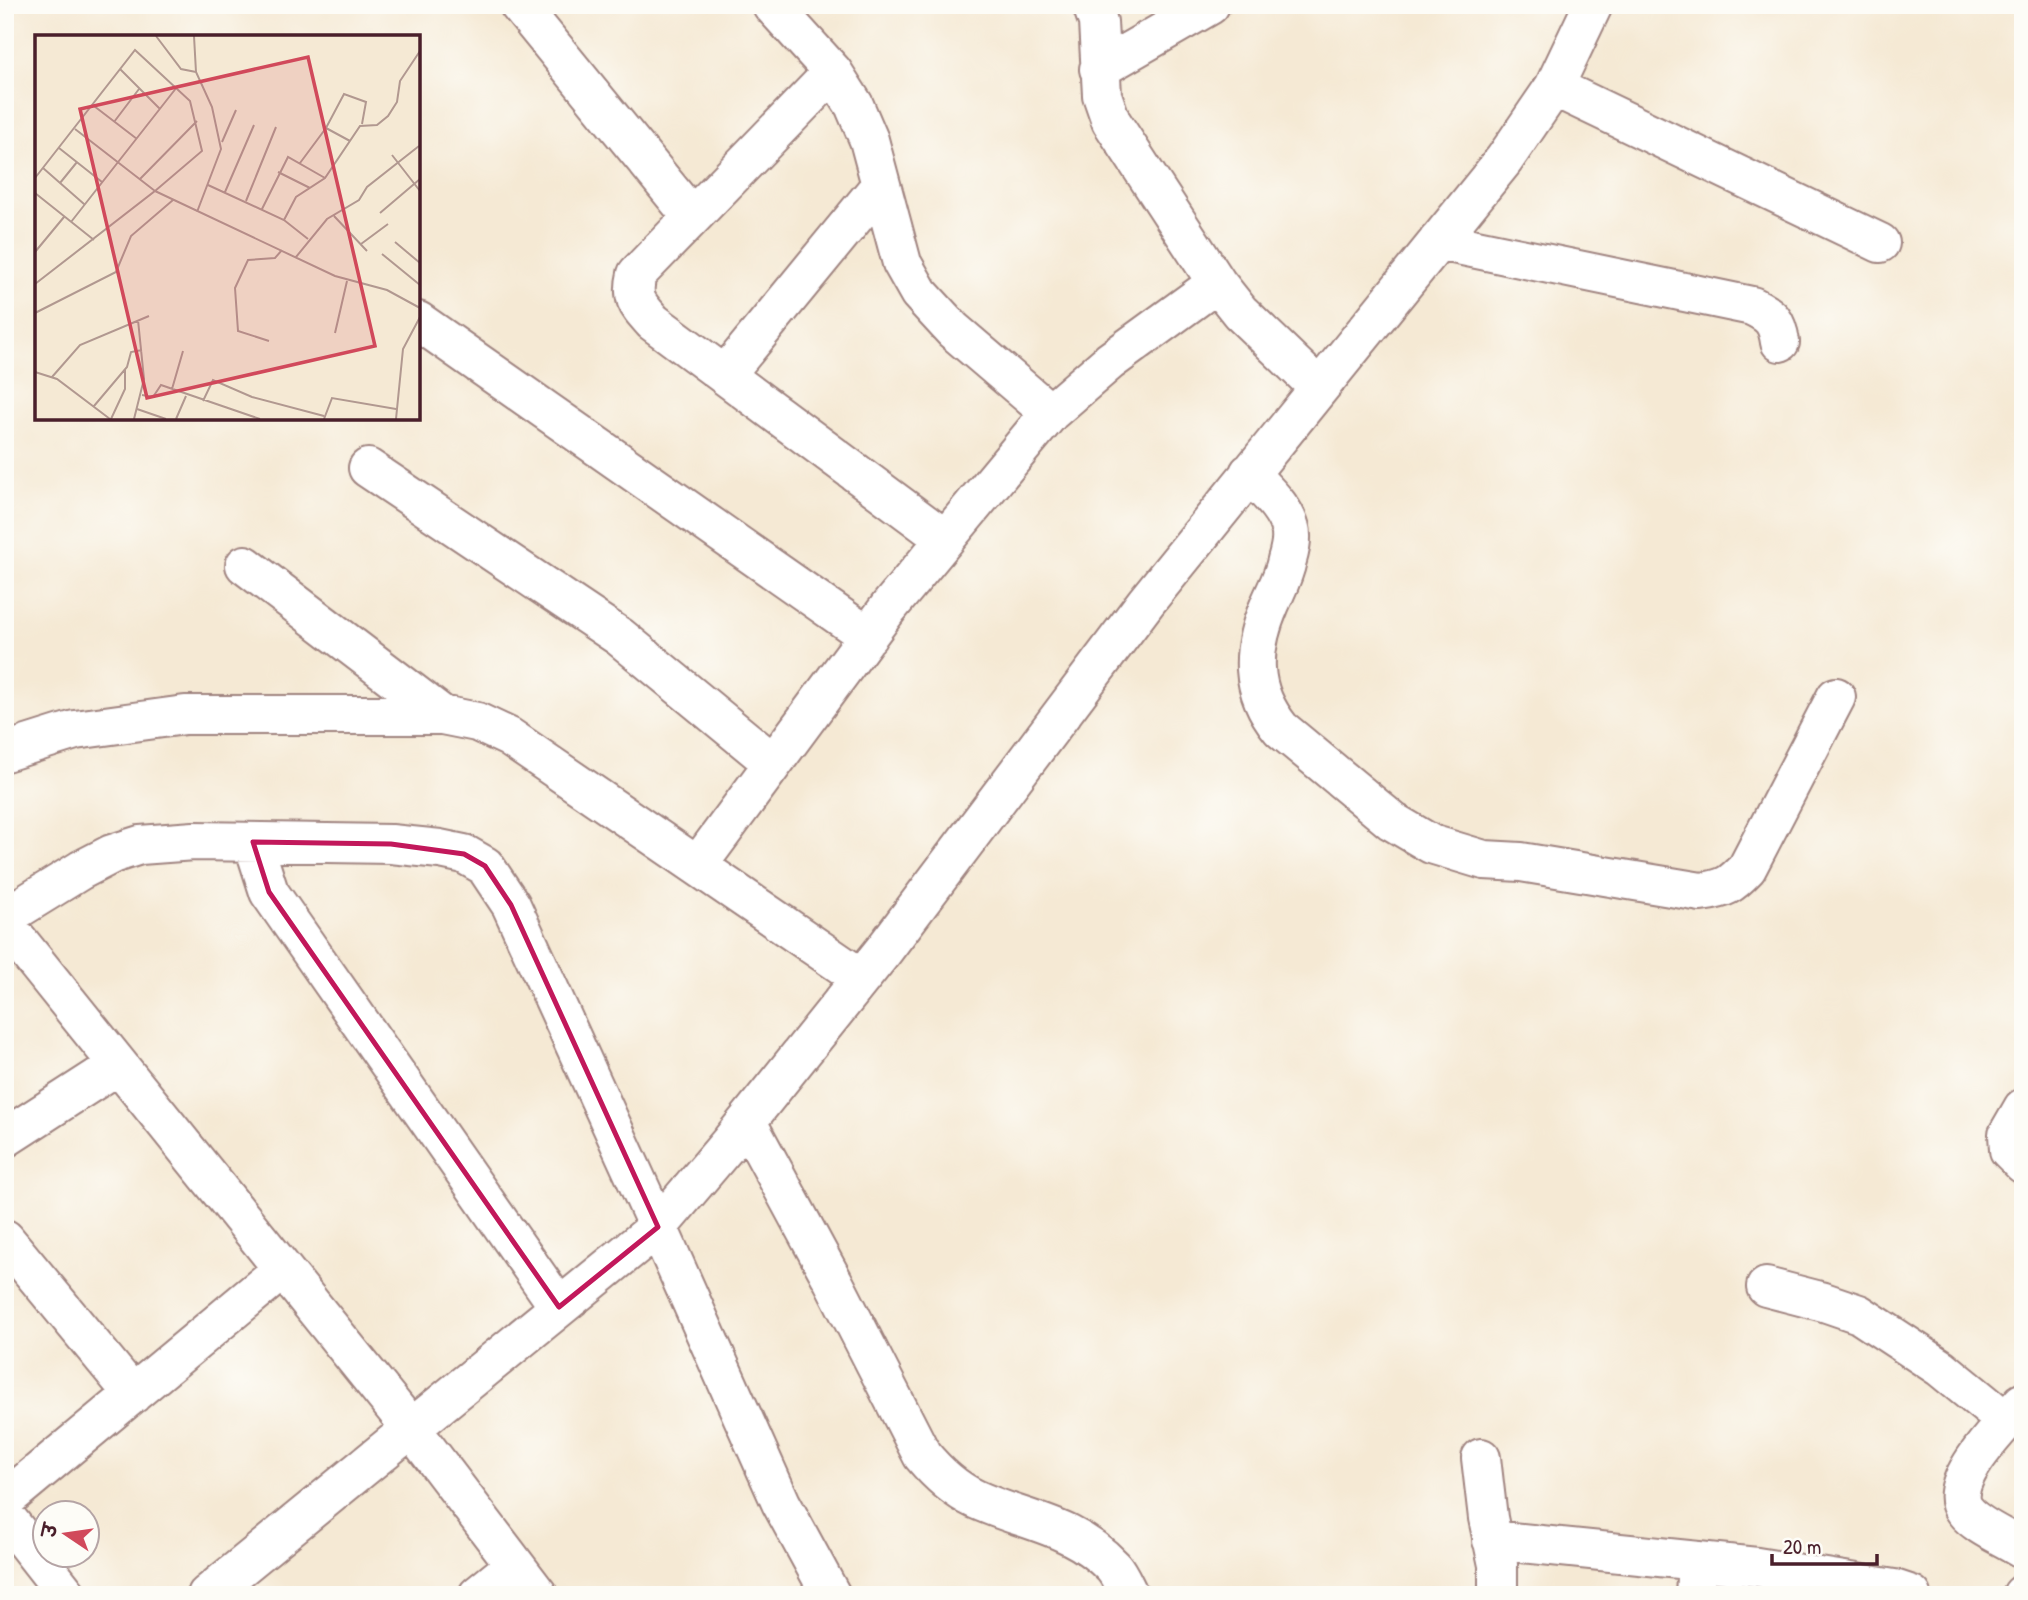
<svg xmlns="http://www.w3.org/2000/svg" width="2028" height="1600" font-family="'Patrick Hand','Playpen Sans Deva',sans-serif">
<style>
.lines{fill:none;stroke-linecap:round;stroke-linejoin:round}
.minor-casing{stroke:#a08480;stroke-width:42}
.minor{stroke:#fff;stroke-width:38}
.marked{fill:none;stroke:#c2185b;stroke-width:5;stroke-linejoin:round}
.inset-road{fill:none;stroke:#b19890;stroke-width:2}
.view{fill:#d1495b;fill-opacity:0.15;stroke:#d1495b;stroke-width:3.5}
.inset-edge{fill:none;stroke:#4a1f2b;stroke-width:3.5}
</style>
<rect width="100%" height="100%" fill="#fdfcf7"/>
<filter id="ink" filterUnits="userSpaceOnUse"><feTurbulence type="fractalNoise" baseFrequency=".0143" numOctaves="2"/><feDisplacementMap in="SourceGraphic" scale="14" xChannelSelector="R" yChannelSelector="G"/><feConvolveMatrix kernelMatrix="1 2 1 2 8 2 1 2 1" color-interpolation-filters="sRGB"/></filter>
<filter id="wash" filterUnits="userSpaceOnUse"><feTurbulence type="fractalNoise" baseFrequency=".00686" numOctaves="4" result="noise"/><feDisplacementMap in="SourceGraphic" scale="28" xChannelSelector="R" yChannelSelector="G"/><feGaussianBlur stdDeviation="1.57" result="paint"/><feColorMatrix in="noise" values="0 0 0 0 0 0 0 0 0 0 0 0 0 0 0 0 0 1.4 0 .05"/><feComposite in="paint" operator="in"/></filter>
<g filter="url(#wash)">
<rect width="100%" height="100%" fill="#f5e9d4"/>
</g>
<g filter="url(#ink)">
<g class="lines">
<defs>
<path id="minor" d="M519,5L692,217
M772,5L833,72L854,105L869,140L902,263L919,293L953,330L1050,413
M1092,5L1098,22L1102,95L1111,121L1217,283L1240,312L1318,387
M1099,69L1210,5
M833,72L637,274C631,299 637,304 653,322L945,539
M1554,87L1880,243
M1438,241L1752,306C1771,315 1777,321 1780,342
M418,321L868,636
M725,375L880,186
M368,468L620,637L773,763
M1249,473C1264,490 1284,506 1290,528C1293,538 1290,550 1287,560C1284,576 1276,590 1270,604C1250,650 1249,690 1281,729L1392,821L1431,844L1484,860L1521,862L1701,892C1725,889 1731,885 1747,868L1836,697
M245,565L442,715
M5,752L75,730L185,715H442L477,722L509,737L861,978
M253,842L269,892L559,1307
M698,865L889,607L1050,413L1110,361L1217,283
M5,917L81,870L112,854L140,845L194,841L391,844L440,849L464,854L485,866L511,905L658,1227L207,1595
M5,924L411,1428L538,1595
M2023,1108L2008,1134L2009,1150L2023,1164
M747,1122L833,1281L922,1455C937,1473 954,1489 975,1499C1025,1522 1072,1524 1113,1567C1120,1575 1124,1586 1129,1595
M5,1138L118,1065
M5,1239L133,1394
M1766,1287L1824,1302L1859,1314L1941,1368L2007,1422
M2022,1403C2005,1424 1943,1482 1964,1510C1977,1527 2005,1537 2023,1549
M1481,1458L1488,1518L1498,1565V1595
M5,1500L283,1269
M5,1516L67,1595
M1492,1540L1757,1567L1894,1589L1912,1595
M478,1595L515,1565
M831,1595L781,1503L658,1227L731,1141L884,950L1146,602L1504,160L1554,87L1593,5
M1695,1595L1697,1561
M2022,1595L2023,1594"/>
</defs>
<use href="#minor" class="minor-casing"/>
<use href="#minor" class="minor"/>
</g>
</g>
<path class="marked" d="M253,842L391,844L464,854L485,866L511,905L658,1227L559,1307L269,892Z"/>
<g transform="translate(35 35)">
<rect width="385" height="385" fill="#f5e9d4"/>
<path class="inset-road" d="M121,1L146,34L161,37M159,1L161,37L177,72L186,114L162,177M85,34L125,74M59,71L102,104M79,87L104,54M291,93L315,106M187,107L201,75M24,113L67,147M357,120L385,156M265,128L291,93L309,59L331,67L327,89M8,133L49,169M243,137L275,153M0,143L100,15L155,66L167,116L120,156L40,94M105,144L162,86M25,148L42,127M173,150L249,185L273,204M190,157L219,90M0,158L59,205M211,166L241,92M227,174L253,122L290,143M345,178L385,144M299,181L332,216M249,185L261,162L290,143L325,91L342,90L353,81L362,67L365,46L385,16M36,187L142,52M360,207L385,228M326,209L353,189M0,217L29,182M347,219L385,250M261,222L292,184L324,165L332,152L384,111M0,249L120,156L300,241L352,255L385,273M0,278L81,237L96,201L138,165M300,298L312,246M234,306L203,296L200,253L213,225L240,223L247,215M0,337L22,344L75,384M17,342L45,310L114,281M137,354L148,316M107,360L118,362L126,350L225,384M168,366L178,345L217,362L289,381M59,371L92,332L96,317L107,315M102,374L131,384M76,384L90,354V335M99,384L109,344L103,285M141,384L151,361M289,384L297,363L361,374M361,384L368,314L385,282"/>
<path class="view" d="M273,22L340,311L112,363L45,74Z"/>
<rect width="385" height="385" class="inset-edge"/>
</g>
<rect width="2028" height="1600" fill="none" stroke="#fdfcf7" stroke-width="28"/>
<g transform="translate(66 1534) rotate(283)"><circle r="33" fill="#fdfcf7" stroke="#b5a4a5" stroke-width="2"/>
<path d="M0-5L12 26L0 18L-12 26Z" fill="#d1495b"/>
<text y="-10" font-size="19" font-weight="bold" text-anchor="middle" fill="#4a1f2b">उ</text>
</g>
<path d="M1772 1554v10h105v-10" fill="none" stroke="#4a1f2b" stroke-width="3.5"/>
<text x="1783" y="1554" font-size="21" fill="#4a1f2b" stroke="#fdfcf7" stroke-width="5" paint-order="stroke">20 m</text>
</svg>
